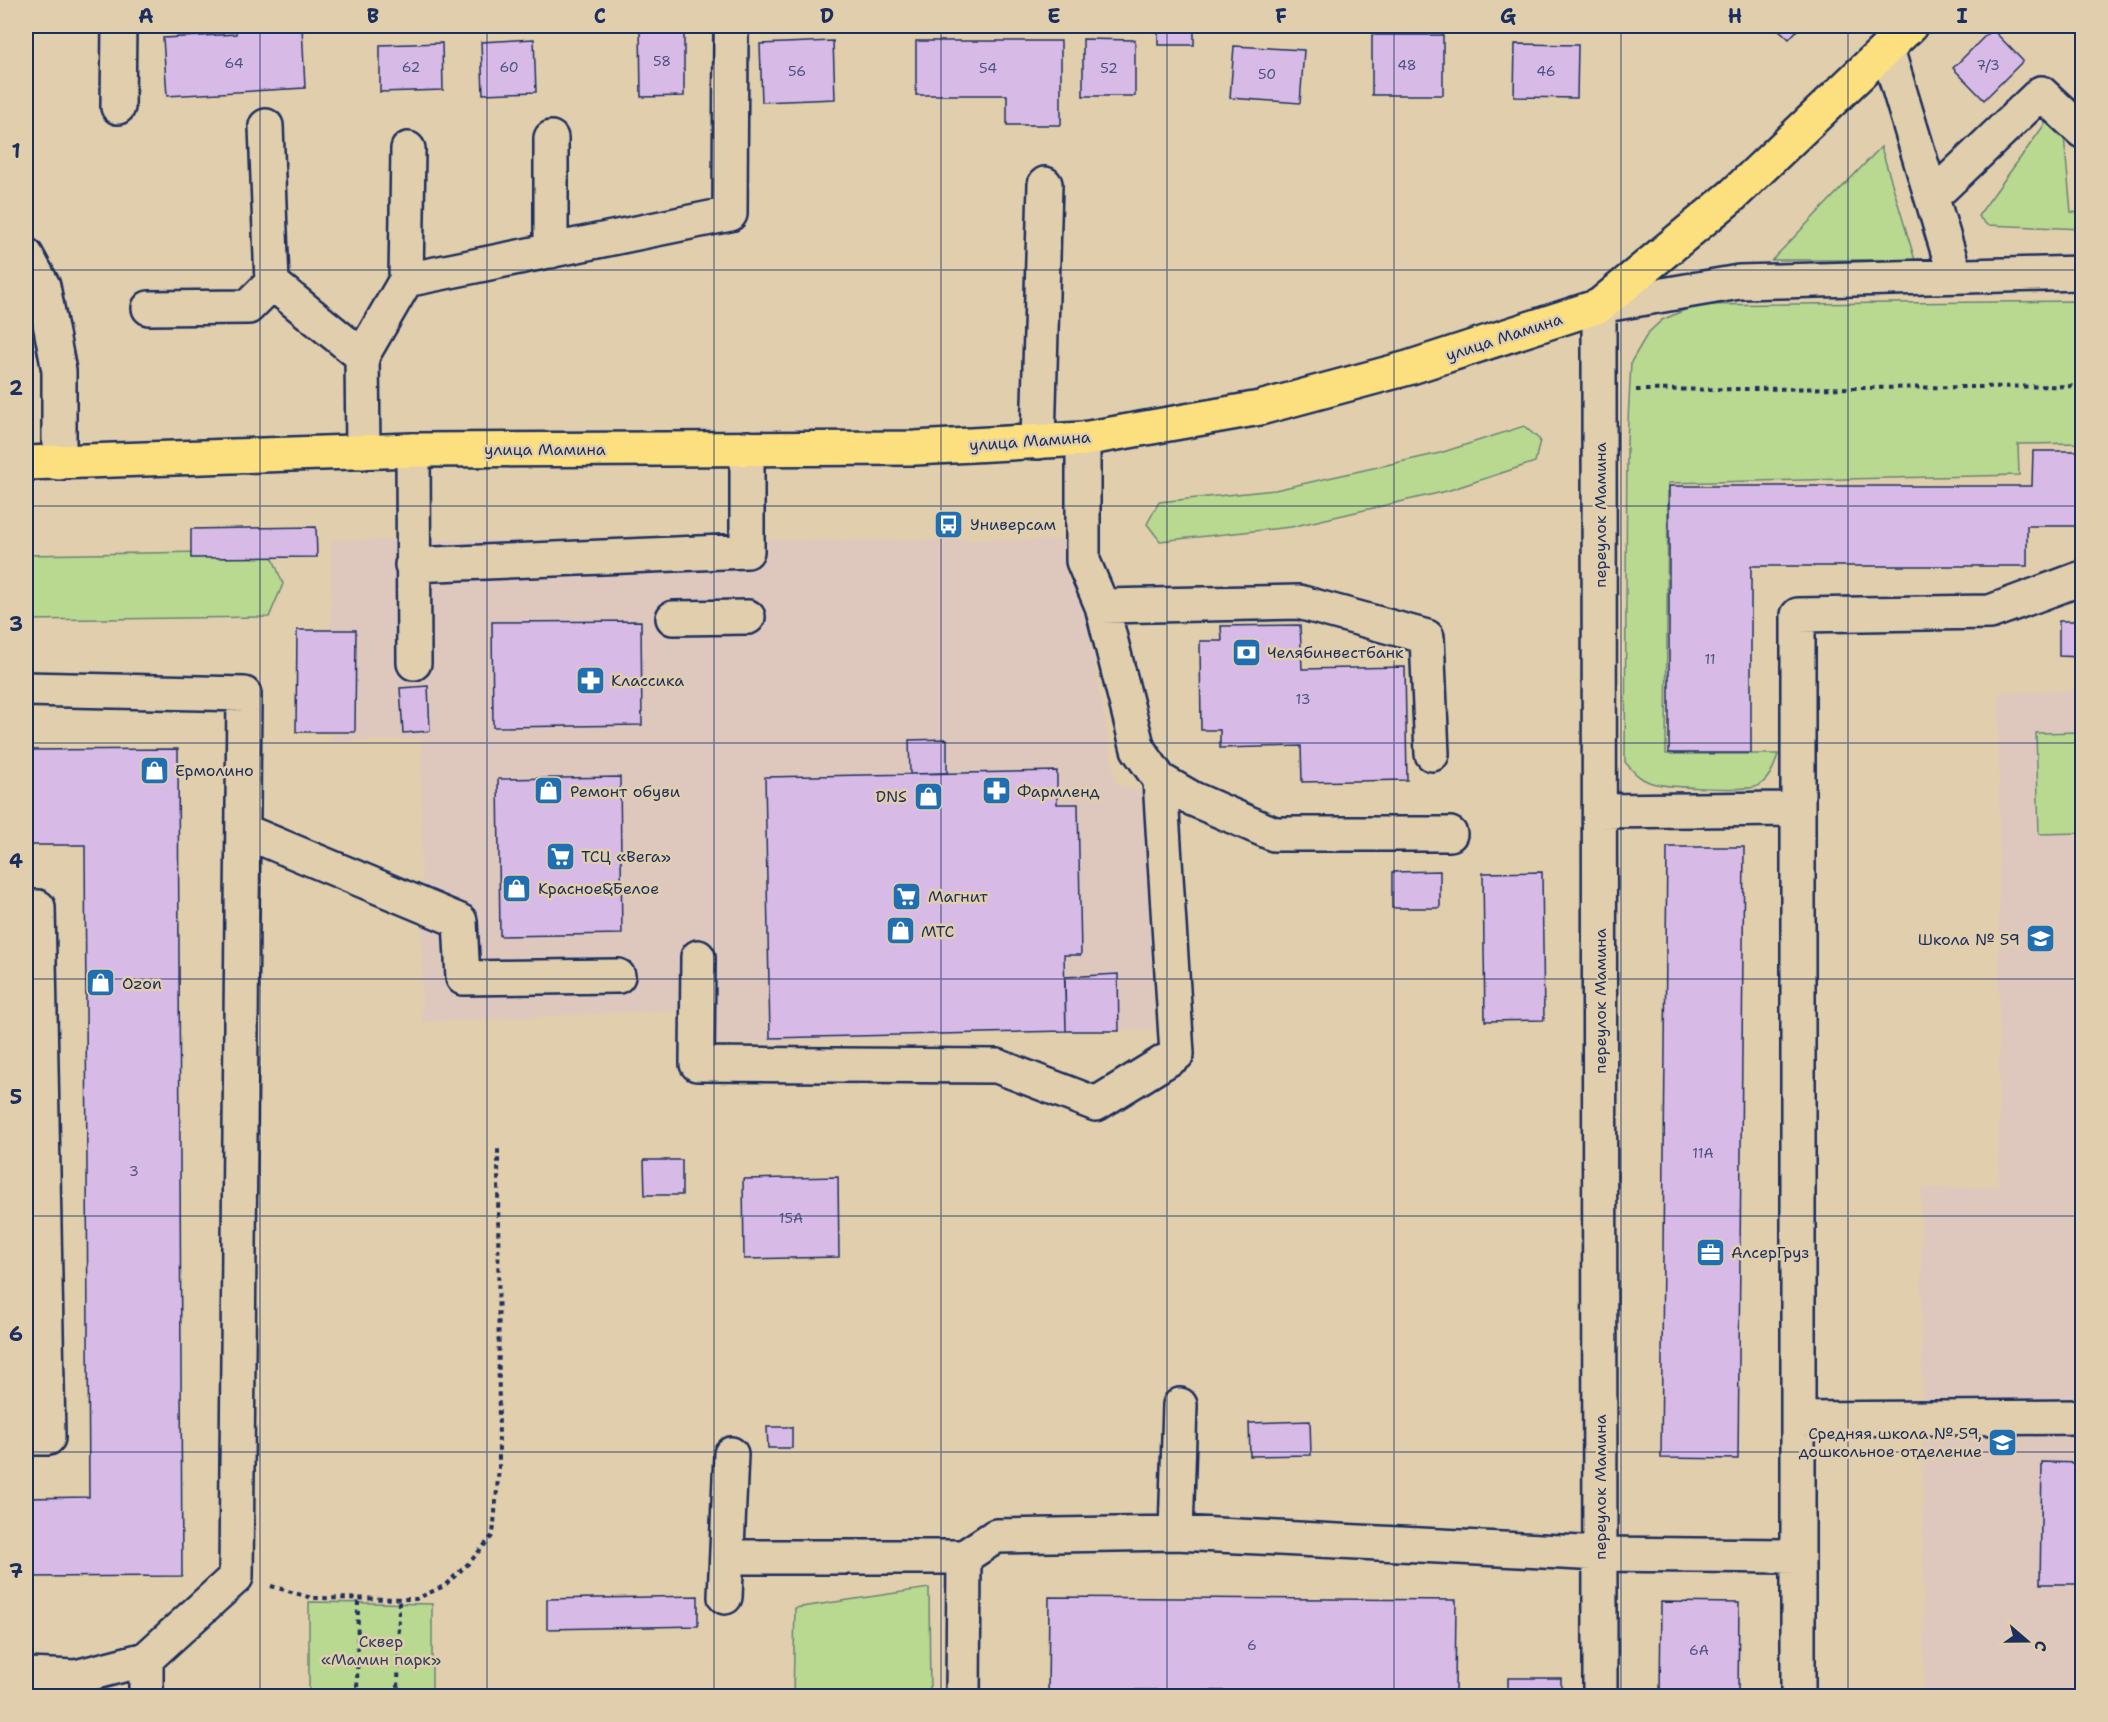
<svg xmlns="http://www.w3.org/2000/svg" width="2108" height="1722" font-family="'Shantell Sans',sans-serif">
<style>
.built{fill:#dec8be}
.green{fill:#b9d890;stroke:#6a8477;stroke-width:1.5}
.building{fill:#d8bae7;stroke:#1b2f5e;stroke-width:1.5}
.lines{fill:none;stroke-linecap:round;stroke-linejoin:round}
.minor-casing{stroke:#1b2f5e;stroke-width:38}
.major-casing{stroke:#1b2f5e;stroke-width:38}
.path{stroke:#1b2f5e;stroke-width:4;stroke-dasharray:4.5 4.5;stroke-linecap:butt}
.minor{stroke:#e1ceac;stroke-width:33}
.major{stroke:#fce080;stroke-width:33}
.grid{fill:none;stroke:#1b2f5e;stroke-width:1.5;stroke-opacity:0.55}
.labels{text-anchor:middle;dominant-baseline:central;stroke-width:5;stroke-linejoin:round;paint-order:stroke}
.number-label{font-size:14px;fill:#4a5280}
.street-label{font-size:16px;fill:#1b2f5e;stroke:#e1ceac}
.poi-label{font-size:16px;fill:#1b2f5e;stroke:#e1ceac;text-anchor:start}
.park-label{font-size:16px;fill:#2b4063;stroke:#e1ceac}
.neatline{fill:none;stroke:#1b2f5e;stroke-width:2}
.grid-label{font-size:20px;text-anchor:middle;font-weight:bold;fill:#1b2f5e}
</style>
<rect width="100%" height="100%" fill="#e1ceac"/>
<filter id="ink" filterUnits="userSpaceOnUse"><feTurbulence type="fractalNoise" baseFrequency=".0167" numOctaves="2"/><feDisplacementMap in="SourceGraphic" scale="12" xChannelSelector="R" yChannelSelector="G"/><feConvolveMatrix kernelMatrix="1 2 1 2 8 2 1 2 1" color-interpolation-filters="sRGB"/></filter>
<g filter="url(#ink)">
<path class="built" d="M331,540H1073L1116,784L1143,791L1155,1029L681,1045V1010L422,1022L421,739L331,741Z
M2082,690V1696H1924L1921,1188L1999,1187V693Z"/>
<path class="green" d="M2050,117L2063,125L2071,212L2082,213V229L1987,225L1978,216Z
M1881,147L1915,260H1772Z
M2082,301V443L2018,444L2019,475L1668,483L1666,754H1778C1775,766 1768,783 1755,787C1741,790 1662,788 1649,782C1638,778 1632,770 1625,762L1627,441L1631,362L1648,333L1662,320L1696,305Z
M1524,426L1540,440L1535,462L1447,491L1291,527L1160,541L1147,524L1159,502L1275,490L1440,453Z
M270,551L283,584L269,617L26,620V555Z
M2082,732V833L2039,834L2036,733Z
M929,1588L930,1696H793L795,1608Z
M309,1602L432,1604V1696H309Z"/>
<path class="building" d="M236,26H302L305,88L167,96L163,38L236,34Z
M684,26V96L641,97L640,27Z
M1158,26H1194V45H1158Z
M1775,26H1801L1789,39Z
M1992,29L2023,61L1984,100L1953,68Z
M1372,35H1443V95H1372Z
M534,39L536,92L483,94L481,42Z
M1083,39L1135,40V96H1083Z
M833,41L835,99L762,102L760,44Z
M916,41H1061V125H1007V95H916Z
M442,43L443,90L380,92V45Z
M1515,44L1578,45L1577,98L1514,97Z
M1234,46L1304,50L1300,103L1230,98Z
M2033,451H2082V526H2027V566H1751V753H1669V486H2032Z
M316,527L317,557L191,558V529Z
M641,621L642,725L493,727L492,622Z
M2059,621H2082V657L2059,656Z
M1300,625L1302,669L1405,667L1407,780L1302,782L1301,746L1220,748V730H1201L1200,641H1222L1221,626Z
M297,630H356L355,732H296Z
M428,686L430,731L403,733L400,688Z
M947,739V773L910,774L909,740Z
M178,749L182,1576L26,1577V1498L89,1497L85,845H26V750Z
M1057,771V804H1078L1081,955H1064L1066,1031L770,1038L765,777Z
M620,777L622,934L500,936L498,779Z
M1667,847H1744L1738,1459L1661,1458Z
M1440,871V908H1392V872Z
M1542,872L1544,1020L1485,1021L1483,873Z
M1118,974L1119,1031H1066L1065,977Z
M644,1160H682V1195H645Z
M838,1177L839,1257L744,1259L743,1179Z
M1310,1421L1311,1455L1250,1456L1249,1423Z
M767,1427H792V1448H768Z
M2042,1462L2082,1463V1584H2040Z
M698,1596V1626L547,1629V1599Z
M1049,1597L1456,1600L1455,1693L1136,1690V1696H1048Z
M1661,1602L1739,1603L1738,1696H1660Z
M1508,1678H1561V1696H1508Z"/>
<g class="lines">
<defs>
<path id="minor" d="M1887,49L1955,275
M118,107L119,26
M266,126L272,283L362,356
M551,138V251
M1932,197L2041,93L2082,131
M26,255L43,286L59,371V463
M406,280L408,149
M149,308L248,307L272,283
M1083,439V561L1102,606L1299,602L1427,637L1432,754
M1038,442L1045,184
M413,450L414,663
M363,452L362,356L406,280L730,214L731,26
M412,565L747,551V448
M1102,606L1138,749L1160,780L1193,799L1274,834H1450
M673,618L748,617
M26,689L244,694L236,1577L146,1659L76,1677L75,1696
M1600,811L1798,809
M244,831L460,921L463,978L618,976
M26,907H38L48,1438H26
M698,957L697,1064L997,1066L1096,1104L1177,1054L1160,780
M1798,1419L2082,1417
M1176,1533L1180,1405
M729,1557H964L996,1536L1176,1533L1601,1554L1798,1556
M725,1597L731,1454
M26,1675L76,1677
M146,1696V1659
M963,1696L964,1557
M1600,1696L1599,306L1739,282L2082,273
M1798,1696V615L1990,612L2082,578"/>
<path id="major" d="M26,463L413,450L915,448L1083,439L1260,408L1408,368L1599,306L1733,195L1910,26"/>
</defs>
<use href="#minor" class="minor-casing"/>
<use href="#major" class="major-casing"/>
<path class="path" d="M1636,390L2082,386
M271,1586L312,1598L416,1599L444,1586L469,1563L493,1535L499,1467L498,1148
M357,1696L358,1599
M398,1696L399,1599"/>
<use href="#minor" class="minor"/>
<use href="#major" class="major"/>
</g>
</g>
<path class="grid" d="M260,26V1696M487,26V1696M714,26V1696M941,26V1696M1167,26V1696M1394,26V1696M1621,26V1696M1848,26V1696M26,270H2082M26,506H2082M26,743H2082M26,979H2082M26,1216H2082M26,1452H2082"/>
<defs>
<symbol id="bus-square" viewBox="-11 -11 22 22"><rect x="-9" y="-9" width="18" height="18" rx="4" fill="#1f6fb2" stroke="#e1ceac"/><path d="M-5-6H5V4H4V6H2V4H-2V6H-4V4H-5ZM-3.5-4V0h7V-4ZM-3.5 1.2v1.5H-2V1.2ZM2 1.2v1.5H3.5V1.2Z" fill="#fff"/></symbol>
<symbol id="bank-square" viewBox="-11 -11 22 22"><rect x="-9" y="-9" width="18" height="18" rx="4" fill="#1f6fb2" stroke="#e1ceac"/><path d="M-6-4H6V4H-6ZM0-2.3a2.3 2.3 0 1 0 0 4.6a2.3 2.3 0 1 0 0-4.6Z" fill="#fff"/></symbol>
<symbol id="pharmacy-square" viewBox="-11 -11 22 22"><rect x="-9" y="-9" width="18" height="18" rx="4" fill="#1f6fb2" stroke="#e1ceac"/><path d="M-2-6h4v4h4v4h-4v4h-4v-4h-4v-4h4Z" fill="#fff"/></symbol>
<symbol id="shop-square" viewBox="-11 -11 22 22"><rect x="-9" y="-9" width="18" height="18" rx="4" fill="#1f6fb2" stroke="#e1ceac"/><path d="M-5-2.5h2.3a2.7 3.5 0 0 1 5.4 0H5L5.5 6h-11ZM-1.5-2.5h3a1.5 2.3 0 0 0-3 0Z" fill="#fff"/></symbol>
<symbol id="supermarket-square" viewBox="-11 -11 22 22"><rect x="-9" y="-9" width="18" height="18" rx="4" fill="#1f6fb2" stroke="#e1ceac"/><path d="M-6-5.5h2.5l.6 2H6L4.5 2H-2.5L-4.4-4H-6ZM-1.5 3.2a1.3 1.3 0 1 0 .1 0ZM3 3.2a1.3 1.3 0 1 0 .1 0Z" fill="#fff"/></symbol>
<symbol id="school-square" viewBox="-11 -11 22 22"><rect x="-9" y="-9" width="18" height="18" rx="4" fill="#1f6fb2" stroke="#e1ceac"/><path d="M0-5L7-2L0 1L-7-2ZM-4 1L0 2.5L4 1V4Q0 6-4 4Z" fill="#fff"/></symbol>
<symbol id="office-square" viewBox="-11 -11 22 22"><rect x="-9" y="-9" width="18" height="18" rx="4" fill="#1f6fb2" stroke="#e1ceac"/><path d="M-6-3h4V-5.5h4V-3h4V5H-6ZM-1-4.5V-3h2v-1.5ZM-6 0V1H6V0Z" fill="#fff"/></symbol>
</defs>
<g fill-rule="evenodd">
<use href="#bus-square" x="932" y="508" width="33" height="33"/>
<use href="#bank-square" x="1230" y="636" width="33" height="33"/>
<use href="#pharmacy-square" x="574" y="664" width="33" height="33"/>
<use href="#shop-square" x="138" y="754" width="33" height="33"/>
<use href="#shop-square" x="532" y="774" width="33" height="33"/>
<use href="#pharmacy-square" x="980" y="774" width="33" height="33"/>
<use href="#shop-square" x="912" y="780" width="33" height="33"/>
<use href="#supermarket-square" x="544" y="840" width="33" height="33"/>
<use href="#shop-square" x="500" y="872" width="33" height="33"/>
<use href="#supermarket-square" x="890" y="880" width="33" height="33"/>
<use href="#shop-square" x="884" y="914" width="33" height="33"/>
<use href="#school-square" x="2024" y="922" width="33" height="33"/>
<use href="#shop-square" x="84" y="966" width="33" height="33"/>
<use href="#office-square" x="1694" y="1236" width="33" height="33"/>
<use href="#school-square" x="1986" y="1426" width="33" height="33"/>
</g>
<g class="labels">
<g class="number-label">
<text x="662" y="61">58</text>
<text x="234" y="63">64</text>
<text x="1407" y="65">48</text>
<text x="1988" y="65">7/3</text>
<text x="411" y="67">62</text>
<text x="509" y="67">60</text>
<text x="988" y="68">54</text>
<text x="1109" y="68">52</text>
<text x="797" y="71">56</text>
<text x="1546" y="71">46</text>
<text x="1267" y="74">50</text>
<text x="1710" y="659">11</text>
<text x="1303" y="699">13</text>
<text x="1703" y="1153">11А</text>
<text x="134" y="1171">3</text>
<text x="791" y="1218">15А</text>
<text x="1252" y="1645">6</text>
<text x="1699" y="1650">6А</text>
</g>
<g class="street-label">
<text transform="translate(1504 337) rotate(-18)">улица Мамина</text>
<text transform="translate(1030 441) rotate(-4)">улица Мамина</text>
<text x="545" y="449">улица Мамина</text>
<text transform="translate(1600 515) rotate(-90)">переулок Мамина</text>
<text transform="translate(1600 1001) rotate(-90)">переулок Мамина</text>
<text transform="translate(1600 1487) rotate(-90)">переулок Мамина</text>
</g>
<g class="poi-label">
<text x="970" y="524">Универсам</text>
<text x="1267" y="652">Челябинвестбанк</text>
<text x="611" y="680">Классика</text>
<text x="175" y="770">Ермолино</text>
<text x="570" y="791">Ремонт обуви</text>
<text x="1017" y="791">Фармленд</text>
<text x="907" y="796" text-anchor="end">DNS</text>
<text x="581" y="856">ТСЦ «Вега»</text>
<text x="538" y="888">Красное&amp;Белое</text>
<text x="928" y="896">Магнит</text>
<text x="921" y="931">МТС</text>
<text x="2020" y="939" text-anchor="end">Школа № 59</text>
<text x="122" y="983">Ozon</text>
<text x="1731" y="1252">АлсерГруз</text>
<text x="1982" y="1433" text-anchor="end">Средняя школа № 59,<tspan x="1982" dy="18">дошкольное отделение</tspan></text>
</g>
<g class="park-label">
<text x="381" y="1641">Сквер<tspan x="381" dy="18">«Мамин парк»</tspan></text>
</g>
</g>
<rect width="2108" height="1722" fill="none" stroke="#e1ceac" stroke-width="66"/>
<g transform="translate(2027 1641) rotate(110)" stroke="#e1ceac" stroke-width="4.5" paint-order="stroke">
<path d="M0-4.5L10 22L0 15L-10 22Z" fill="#1b2f5e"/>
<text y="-9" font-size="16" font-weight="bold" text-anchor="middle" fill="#1b2f5e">С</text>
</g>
<rect x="33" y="33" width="2042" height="1656" class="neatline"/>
<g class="grid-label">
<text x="146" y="23">A</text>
<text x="373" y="23">B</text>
<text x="600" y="23">C</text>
<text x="827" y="23">D</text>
<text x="1054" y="23">E</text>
<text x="1281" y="23">F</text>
<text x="1508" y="23">G</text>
<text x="1735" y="23">H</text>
<text x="1962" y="23">I</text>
<text x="16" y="158">1</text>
<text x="16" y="395">2</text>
<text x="16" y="631">3</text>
<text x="16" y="868">4</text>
<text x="16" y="1104">5</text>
<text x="16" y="1341">6</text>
<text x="16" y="1578">7</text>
</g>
</svg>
